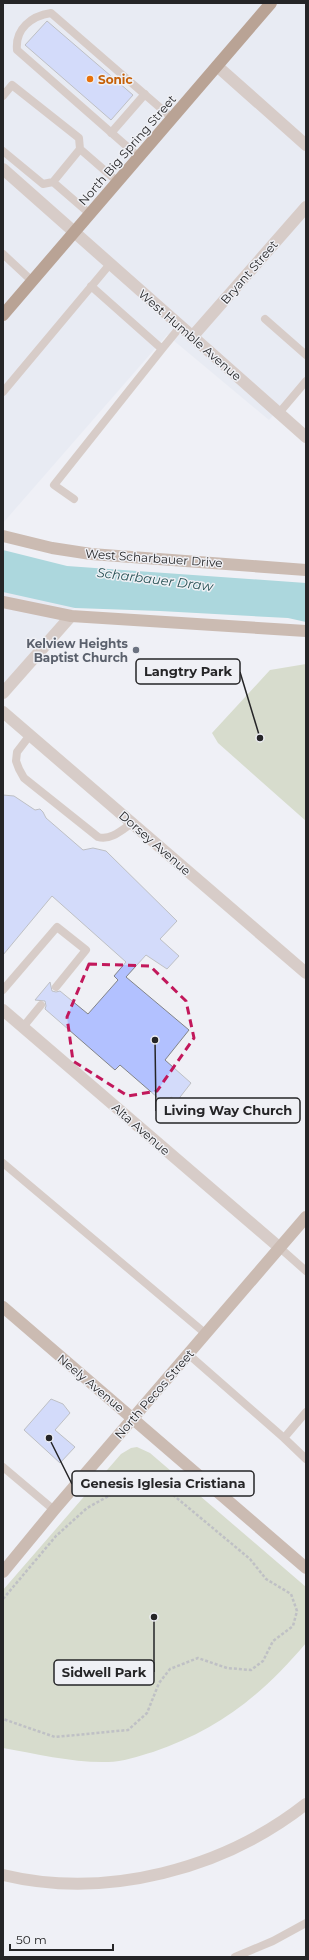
<svg xmlns="http://www.w3.org/2000/svg" width="309" height="1960" font-family="Montserrat,sans-serif">
<style>
.built{fill:#e1e4f0}
.green{fill:#bac39b}
.water{fill:#5cb8be}
.building{fill:#b2c1ff;stroke:#828488}
.lines{fill:none;stroke-linecap:round;stroke-linejoin:round}
.path{stroke:#858689;stroke-width:2.5;stroke-dasharray:3 2;stroke-linecap:butt}
.lane{stroke:#bba190;stroke-width:8}
.street{stroke:#bba190;stroke-width:12}
.secondary{stroke:#a07a61;stroke-width:12}
.highway{stroke:#79461f;stroke-width:12}
.marked{fill:none;stroke:#c2185b;stroke-width:3;stroke-dasharray:8 5;stroke-linejoin:round}
.food-dot{fill:#e8710a;stroke:#eff0f5;stroke-width:1.5}
.worship-dot{fill:#6b7280;stroke:#eff0f5;stroke-width:1.5}
.labels{text-anchor:middle;dominant-baseline:central;stroke-width:3;stroke-linejoin:round;paint-order:stroke}
.food-label{font-size:12px;font-weight:bold;fill:#c56008;stroke:#eff0f5;text-anchor:start}
.street-label{font-size:12px;fill:#252527;stroke:#eff0f5}
.worship-label{font-size:12px;font-weight:bold;fill:#5b616d;stroke:#eff0f5;text-anchor:end}
.water-label{font-size:13px;font-style:italic;fill:#265053;stroke:#eff0f5}
.leader{fill:none;stroke:#252527;stroke-width:1.5}
.callout-dot{fill:#252527;stroke:#eff0f5;stroke-width:1.5}
.callout{fill:#eff0f5;stroke:#252527;stroke-width:1.5}
.callout-label{font-size:13px;text-anchor:middle;font-weight:bold;fill:#252527}
</style>
<rect width="100%" height="100%" fill="#eff0f5"/>
<path class="built" d="M3,3H306V377L269,420L167,335L3,523Z
M3,568L92,587L3,692Z"/>
<path class="green" d="M306,664V821L218,743L212,733L270,670Z
M137,1447L150,1453L306,1587V1643C262,1695 218,1730 153,1752C139,1756 122,1762 108,1762C74,1763 37,1754 3,1748V1590L121,1454L131,1448Z"/>
<path class="water" d="M3,550L67,566L306,583V622L288,618L160,611L75,608L3,592Z"/>
<path class="building" d="M47,21L133,95L111,120L25,45Z
M3,795L14,796L35,810L40,809L43,812L46,818L83,850L93,848L106,851L177,921L160,939L179,956L167,969L146,955L126,977L189,1030L165,1060L191,1083L177,1101L171,1097L165,1104L120,1065L115,1070L45,1009L46,1006L45,1001L35,1000L50,982L52,991L56,992L60,991L88,1014L118,980L114,976L126,962L52,896L3,955Z
M51,1399L63,1404L70,1413L55,1430L75,1447L60,1463L24,1430Z"/>
<g class="lines">
<path class="path" d="M3,1599L56,1536L87,1508L114,1493L157,1490L172,1494L250,1559L266,1579L291,1594L297,1611L293,1626L273,1641L263,1661L251,1670L227,1668L198,1658L170,1669L159,1683L147,1713L128,1730L55,1737L3,1719"/>
<path class="lane" d="M3,96L12,85L79,138L80,149
M111,133L145,94
M3,151L43,184L53,182
M139,157L17,50C15,29 31,16 51,13L172,118
M90,214L53,182L80,149L118,182
M3,254L32,281
M91,286L162,349L180,327
M265,319L306,355
M3,392L110,264
M279,413L306,381
M74,499L54,485L162,349
M30,735L17,752L16,761L19,769L24,778L98,837C110,841 122,830 132,823
M3,990L57,927L86,950L56,987
M23,1027L41,1005
M3,1163L206,1334
M280,1248L306,1271
M188,1354L284,1438L306,1412
M284,1438L306,1459
M3,1467L54,1510
M235,1957L273,1941L306,1923"/>
<path class="street" d="M217,66L306,145
M3,169L306,437
M192,337L306,207
M3,693L71,616
M3,712L306,973
M3,1010L280,1248
M3,1875C107,1900 223,1869 306,1804"/>
<path class="secondary" d="M3,536L52,548L91,554L306,570
M3,602L71,616L306,631
M3,1307L306,1568
M3,1572L54,1510L306,1217"/>
<path class="highway" d="M3,315L271,3"/>
</g>
<path d="M0 0H309V1960H0ZM89,964L150,966L186,1001L194,1038L157,1091L128,1096L73,1061L67,1017Z" fill="#eff0f5" fill-opacity=".55" fill-rule="evenodd"/>
<path class="marked" d="M89,964L150,966L186,1001L194,1038L157,1091L128,1096L73,1061L67,1017Z"/>
<circle class="food-dot" cx="90" cy="79" r="4"/>
<circle class="worship-dot" cx="136" cy="650" r="4"/>
<g class="labels">
<g class="food-label">
<text x="98" y="79">Sonic</text>
</g>
<g class="street-label">
<text transform="translate(127 150) rotate(-49)">North Big Spring Street</text>
<text transform="translate(249 272) rotate(-49)">Bryant Street</text>
<text transform="translate(190 335) rotate(41)">West Humble Avenue</text>
<text transform="translate(154 558) rotate(4)">West Scharbauer Drive</text>
<text transform="translate(155 843) rotate(41)">Dorsey Avenue</text>
<text transform="translate(141 1129) rotate(41)">Alta Avenue</text>
<text transform="translate(91 1383) rotate(40)">Neely Avenue</text>
<text transform="translate(154 1394) rotate(-49)">North Pecos Street</text>
</g>
<g class="worship-label">
<text x="128" y="643">Kelview Heights<tspan x="128" dy="14">Baptist Church</tspan></text>
</g>
<g class="water-label">
<text transform="translate(155 579) rotate(7)">Scharbauer Draw</text>
</g>
</g>
<path class="leader" d="M260 738L240 672M155 1040L156 1111M49 1438L72 1484M154 1617L154 1672"/>
<g class="callout-dot">
<circle cx="260" cy="738" r="4"/>
<circle cx="155" cy="1040" r="4"/>
<circle cx="49" cy="1438" r="4"/>
<circle cx="154" cy="1617" r="4"/>
</g>
<g class="callout">
<rect x="136" y="659" width="104" height="25" rx="4"/>
<rect x="156" y="1098" width="144" height="25" rx="4"/>
<rect x="72" y="1471" width="182" height="25" rx="4"/>
<rect x="54" y="1660" width="100" height="25" rx="4"/>
</g>
<g class="callout-label">
<text x="188" y="676">Langtry Park</text>
<text x="228" y="1115">Living Way Church</text>
<text x="163" y="1488">Genesis Iglesia Cristiana</text>
<text x="104" y="1677">Sidwell Park</text>
</g>
<rect width="309" height="1960" fill="none" stroke="#252527" stroke-width="8"/>
<path d="M10 1944v6h103v-6" fill="none" stroke="#252527" stroke-width="2"/>
<text x="16" y="1944" font-size="12" fill="#252527" stroke="#eff0f5" stroke-width="3" paint-order="stroke">50 m</text>
</svg>
